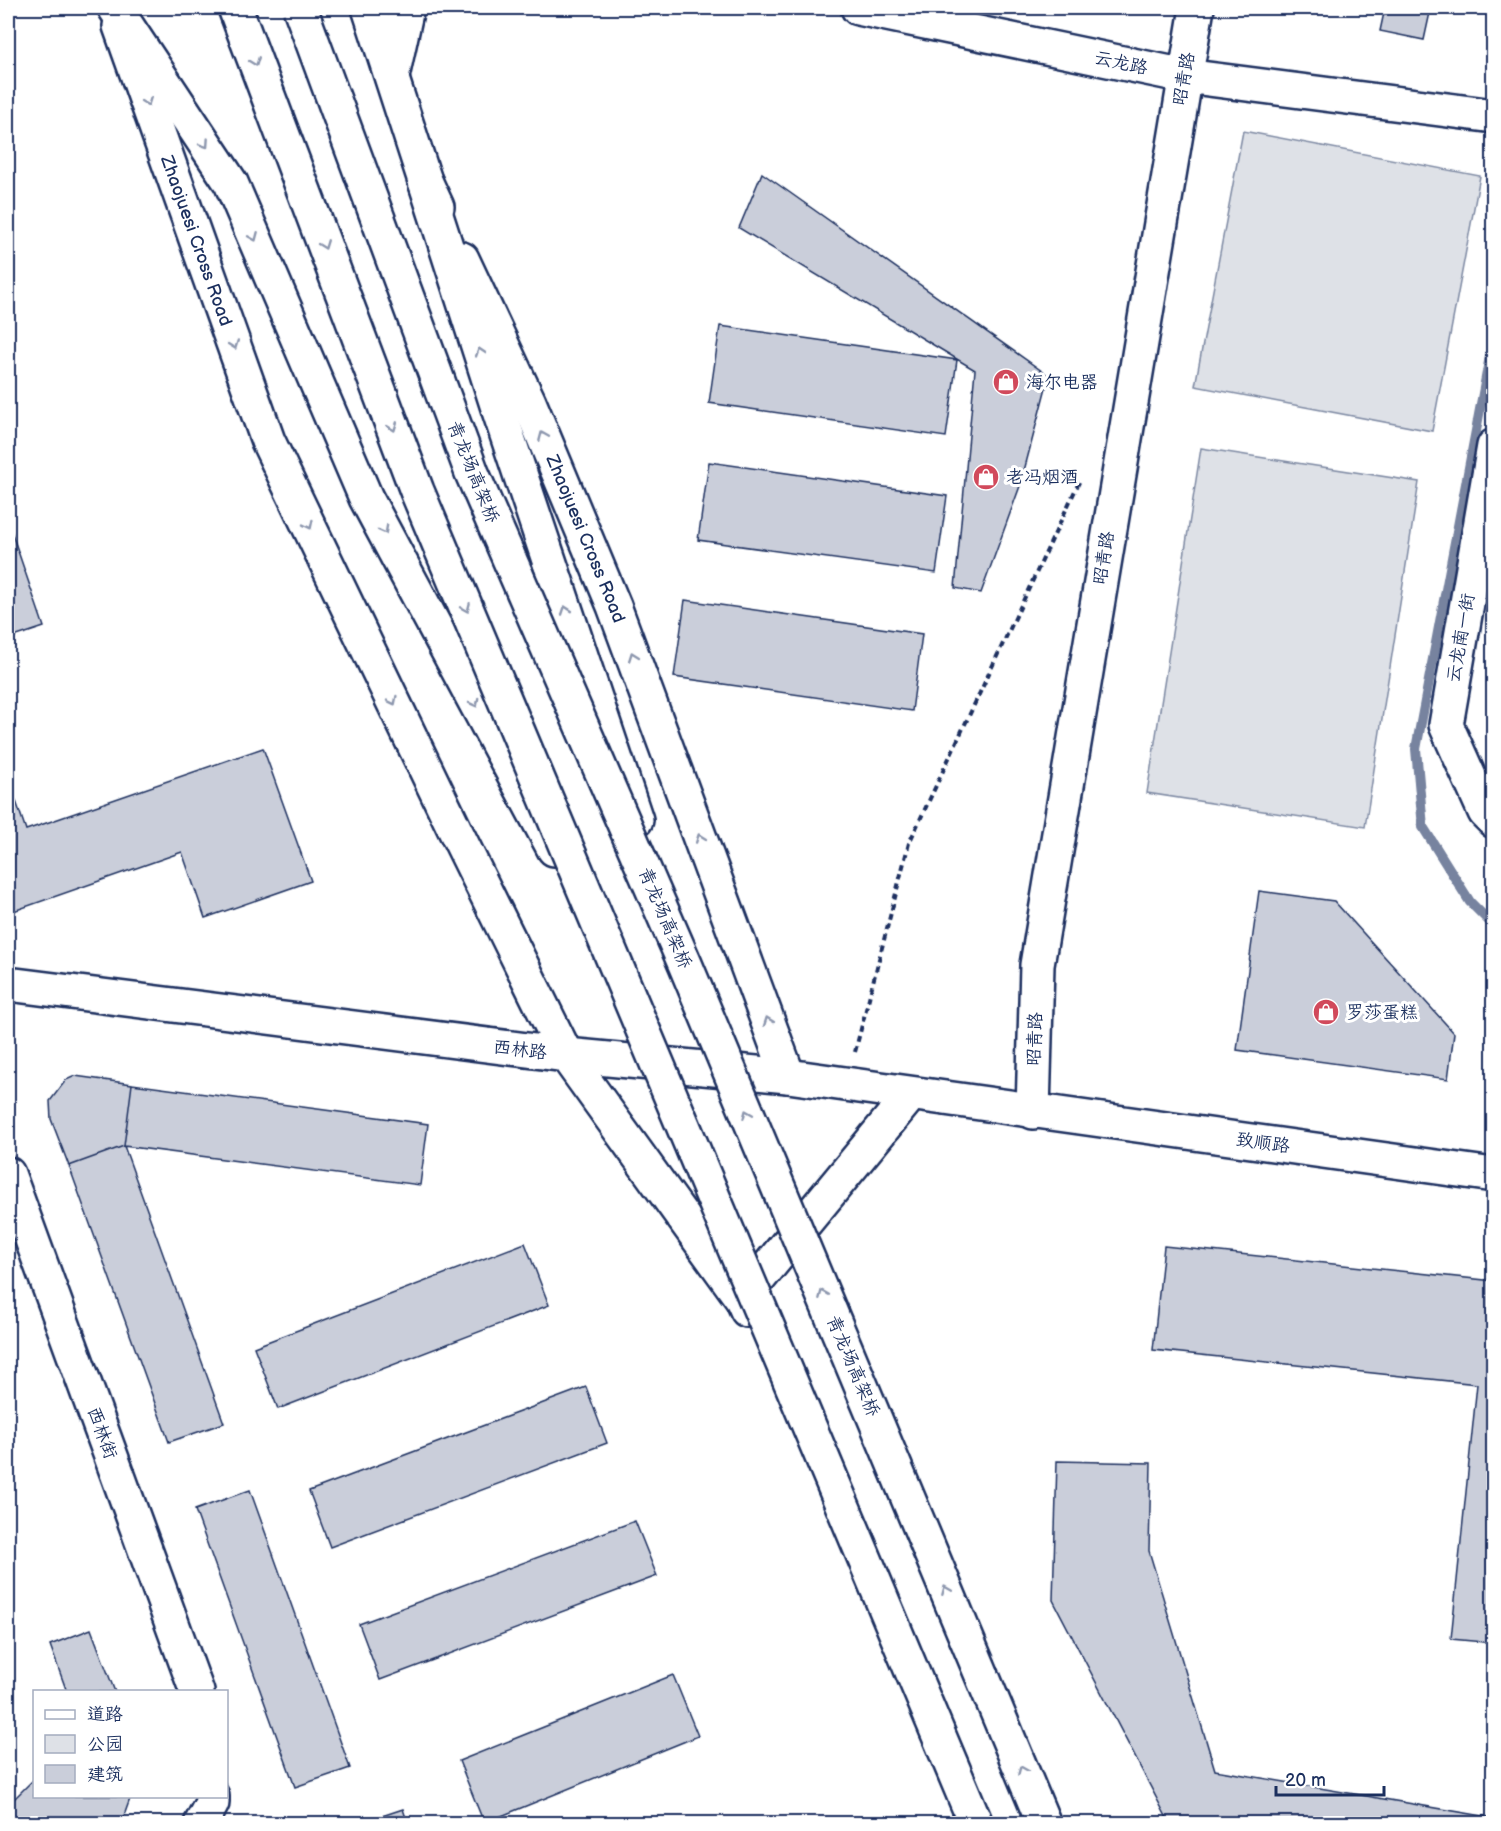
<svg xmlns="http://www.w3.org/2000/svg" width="1501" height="1831" font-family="'Balsamiq Sans','LXGW WenKai TC',sans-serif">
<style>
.green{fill:#dee1e7;stroke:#7c88a2;stroke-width:1.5}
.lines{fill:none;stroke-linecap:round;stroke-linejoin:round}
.stream{stroke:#77839f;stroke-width:10}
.building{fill:#caceda;stroke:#1b2f5e;stroke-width:1.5}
.street-casing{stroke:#1b2f5e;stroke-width:38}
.secondary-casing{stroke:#1b2f5e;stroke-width:38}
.primary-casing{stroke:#1b2f5e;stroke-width:38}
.highway-casing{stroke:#1b2f5e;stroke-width:38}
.path{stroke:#1b2f5e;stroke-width:4;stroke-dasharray:6 4.5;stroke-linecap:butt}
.street{stroke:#fff;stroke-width:33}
.secondary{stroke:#fff;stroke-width:33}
.primary{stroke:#fff;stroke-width:33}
.highway{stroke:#fff;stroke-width:33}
.highway-bridge-casing{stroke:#1b2f5e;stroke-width:38;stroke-linecap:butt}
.highway-bridge{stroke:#fff;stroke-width:33}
.oneway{stroke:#8d97ae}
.labels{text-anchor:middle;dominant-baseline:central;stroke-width:6;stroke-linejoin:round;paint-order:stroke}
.street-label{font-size:18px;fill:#1b2f5e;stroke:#fff}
.poi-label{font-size:18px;fill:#1b2f5e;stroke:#fff;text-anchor:start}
</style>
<rect width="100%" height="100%" fill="#fff"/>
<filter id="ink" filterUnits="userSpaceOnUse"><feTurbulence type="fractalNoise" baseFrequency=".0167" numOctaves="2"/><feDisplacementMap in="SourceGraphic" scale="12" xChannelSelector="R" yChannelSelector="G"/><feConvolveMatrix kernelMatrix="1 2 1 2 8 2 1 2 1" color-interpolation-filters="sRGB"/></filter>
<g filter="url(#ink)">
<path class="green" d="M1243,131L1480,176L1432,431L1195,386Z
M1201,448L1419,482L1365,827L1147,793Z"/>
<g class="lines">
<path class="stream" d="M1494,335L1416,749L1423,827L1470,902L1494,926"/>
</g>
<path class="building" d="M1385,8H1431L1424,40L1380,31Z
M762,173L1049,376L1020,486L981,593L955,588L975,370L739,228Z
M720,326L957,360L946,437L709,403Z
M709,462L947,496L936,573L698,540Z
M8,522L44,627L8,639Z
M685,600L922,634L912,711L674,677Z
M263,748L311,881L205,918L182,852L8,913V778L26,830Z
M1259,891L1334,901L1454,1033L1448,1079L1237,1050Z
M75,1076L132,1084L124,1146L69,1166L51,1119L50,1101L66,1080Z
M132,1084L428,1124L420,1185L124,1146Z
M124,1146L224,1423L169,1442L69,1166Z
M525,1243L549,1305L278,1409L254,1347Z
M1164,1246L1494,1281V1643L1451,1639L1477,1384L1153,1350Z
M586,1387L607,1443L330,1547L309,1491Z
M1057,1461L1151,1463L1149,1551L1215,1770L1494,1818V1824H1170L1053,1600Z
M250,1490L350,1768L295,1787L195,1510Z
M635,1521L657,1576L380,1680L359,1624Z
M91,1629L115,1692H67L50,1645Z
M673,1675L698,1736L484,1823L459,1761Z
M34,1779V1796H131L121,1824H8V1805Z
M403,1809L408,1824H358Z"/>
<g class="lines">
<defs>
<path id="street" d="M858,8L1185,76L1494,116
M1494,446L1446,725L1485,812L1494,821
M566,1055L742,1299
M1033,1112L1037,965L1197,8
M8,1174L197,1692
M747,1310L742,1299L911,1094
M201,1824L212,1803V1796"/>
<path id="secondary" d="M392,77L407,8
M8,984L566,1055L788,1076L1494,1175"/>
<g id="primary">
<path d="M369,8L425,181L437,207"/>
<path id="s1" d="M120,26L268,441L455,830L566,1055"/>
<path id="s2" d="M462,259L529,402L614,606L788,1076"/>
</g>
<path id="highway" d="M115,8L231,183L366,498L554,849
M425,181L498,408L636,820"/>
</defs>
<use href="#street" class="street-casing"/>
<use href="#secondary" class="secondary-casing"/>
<use href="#primary" class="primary-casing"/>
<use href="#highway" class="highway-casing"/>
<path class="path" d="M855,1052L909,843L1081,478"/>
<use href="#street" class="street"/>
<use href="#secondary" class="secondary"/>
<use href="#primary" class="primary"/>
<use href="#highway" class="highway"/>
<defs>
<path id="highway-bridge" d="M235,8L417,491L976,1824
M300,8L472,473L685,964L1044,1824"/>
</defs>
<use href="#highway-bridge" class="highway-bridge-casing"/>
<use href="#highway-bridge" class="highway-bridge"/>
</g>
<defs><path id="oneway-chevron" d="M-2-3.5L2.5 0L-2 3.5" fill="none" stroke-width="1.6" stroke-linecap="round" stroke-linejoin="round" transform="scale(1.5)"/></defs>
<g class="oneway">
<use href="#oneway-chevron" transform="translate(255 62) rotate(69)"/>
<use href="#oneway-chevron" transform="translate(147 102) rotate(70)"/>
<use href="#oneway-chevron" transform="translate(205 144) rotate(56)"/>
<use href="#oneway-chevron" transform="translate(254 237) rotate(67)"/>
<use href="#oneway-chevron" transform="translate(324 245) rotate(69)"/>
<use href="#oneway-chevron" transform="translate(234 345) rotate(70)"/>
<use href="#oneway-chevron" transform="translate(480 352) rotate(-108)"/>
<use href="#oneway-chevron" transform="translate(393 427) rotate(69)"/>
<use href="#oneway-chevron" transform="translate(543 436) rotate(-113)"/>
<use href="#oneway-chevron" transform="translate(309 525) rotate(64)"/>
<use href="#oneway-chevron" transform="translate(384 530) rotate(62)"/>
<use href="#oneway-chevron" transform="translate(466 608) rotate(67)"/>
<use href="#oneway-chevron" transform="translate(566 610) rotate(-109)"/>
<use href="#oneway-chevron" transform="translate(633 656) rotate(-110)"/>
<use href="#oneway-chevron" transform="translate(393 701) rotate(64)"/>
<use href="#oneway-chevron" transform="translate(475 703) rotate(62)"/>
<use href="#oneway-chevron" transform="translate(700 838) rotate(-110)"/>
<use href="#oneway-chevron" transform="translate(768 1021) rotate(-110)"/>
<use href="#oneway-chevron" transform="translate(747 1114) rotate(-113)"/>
<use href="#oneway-chevron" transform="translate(823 1294) rotate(-113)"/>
<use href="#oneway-chevron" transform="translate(946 1590) rotate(-113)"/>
<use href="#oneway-chevron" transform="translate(1022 1770) rotate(-113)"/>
</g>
</g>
<defs>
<symbol id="shop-disc" viewBox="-11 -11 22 22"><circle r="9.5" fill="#d1495b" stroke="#fff"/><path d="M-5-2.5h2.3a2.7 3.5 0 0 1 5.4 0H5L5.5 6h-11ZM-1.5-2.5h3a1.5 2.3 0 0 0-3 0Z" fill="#fff"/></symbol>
</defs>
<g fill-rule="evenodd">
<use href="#shop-disc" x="991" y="367" width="30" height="30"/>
<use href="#shop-disc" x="971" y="462" width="30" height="30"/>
<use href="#shop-disc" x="1311" y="997" width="30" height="30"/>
</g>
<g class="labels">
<g class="street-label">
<text transform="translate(1121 63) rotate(12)">云龙路</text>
<text transform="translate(1184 79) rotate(-80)">昭青路</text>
<text stroke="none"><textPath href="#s1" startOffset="228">Zhaojuesi Cross Road</textPath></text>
<text transform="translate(473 472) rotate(68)">青龙场高架桥</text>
<text stroke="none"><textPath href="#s2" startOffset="306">Zhaojuesi Cross Road</textPath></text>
<text transform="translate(1104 558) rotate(-81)">昭青路</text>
<text transform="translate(1461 638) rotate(-80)">云龙南一街</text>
<text transform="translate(665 918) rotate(67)">青龙场高架桥</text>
<text transform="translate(1035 1039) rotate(-88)">昭青路</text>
<text transform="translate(520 1050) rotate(7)">西林路</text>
<text transform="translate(1263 1143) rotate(8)">致顺路</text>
<text transform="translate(853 1366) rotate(67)">青龙场高架桥</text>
<text transform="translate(102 1433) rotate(70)">西林街</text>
</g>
<g class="poi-label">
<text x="1026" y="382">海尔电器</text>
<text x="1006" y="477">老冯烟酒</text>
<text x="1346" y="1012">罗莎蛋糕</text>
</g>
</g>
<rect width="1501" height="1831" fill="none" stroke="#fff" stroke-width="30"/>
<rect x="15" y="15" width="1471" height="1801" fill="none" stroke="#1b2f5e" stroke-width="2" filter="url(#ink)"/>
<rect x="33" y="1690" width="195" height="108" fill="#ffffff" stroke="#a4acbf" stroke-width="1.5"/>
<rect x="45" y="1710" width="30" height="9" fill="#ffffff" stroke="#a4acbf" stroke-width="1.5"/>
<text x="87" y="1720" font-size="18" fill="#1b2f5e">道路</text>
<rect x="45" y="1735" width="30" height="18" fill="#dee1e7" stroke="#a4acbf" stroke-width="1.5"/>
<text x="87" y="1750" font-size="18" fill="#1b2f5e">公园</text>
<rect x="45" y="1765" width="30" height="18" fill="#caceda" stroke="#a4acbf" stroke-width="1.5"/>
<text x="87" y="1780" font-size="18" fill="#1b2f5e">建筑</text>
<path d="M1276 1786v9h108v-9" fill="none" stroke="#1b2f5e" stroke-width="3"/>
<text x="1285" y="1786" font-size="18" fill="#1b2f5e" stroke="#ffffff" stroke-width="4.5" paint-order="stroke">20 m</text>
</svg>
